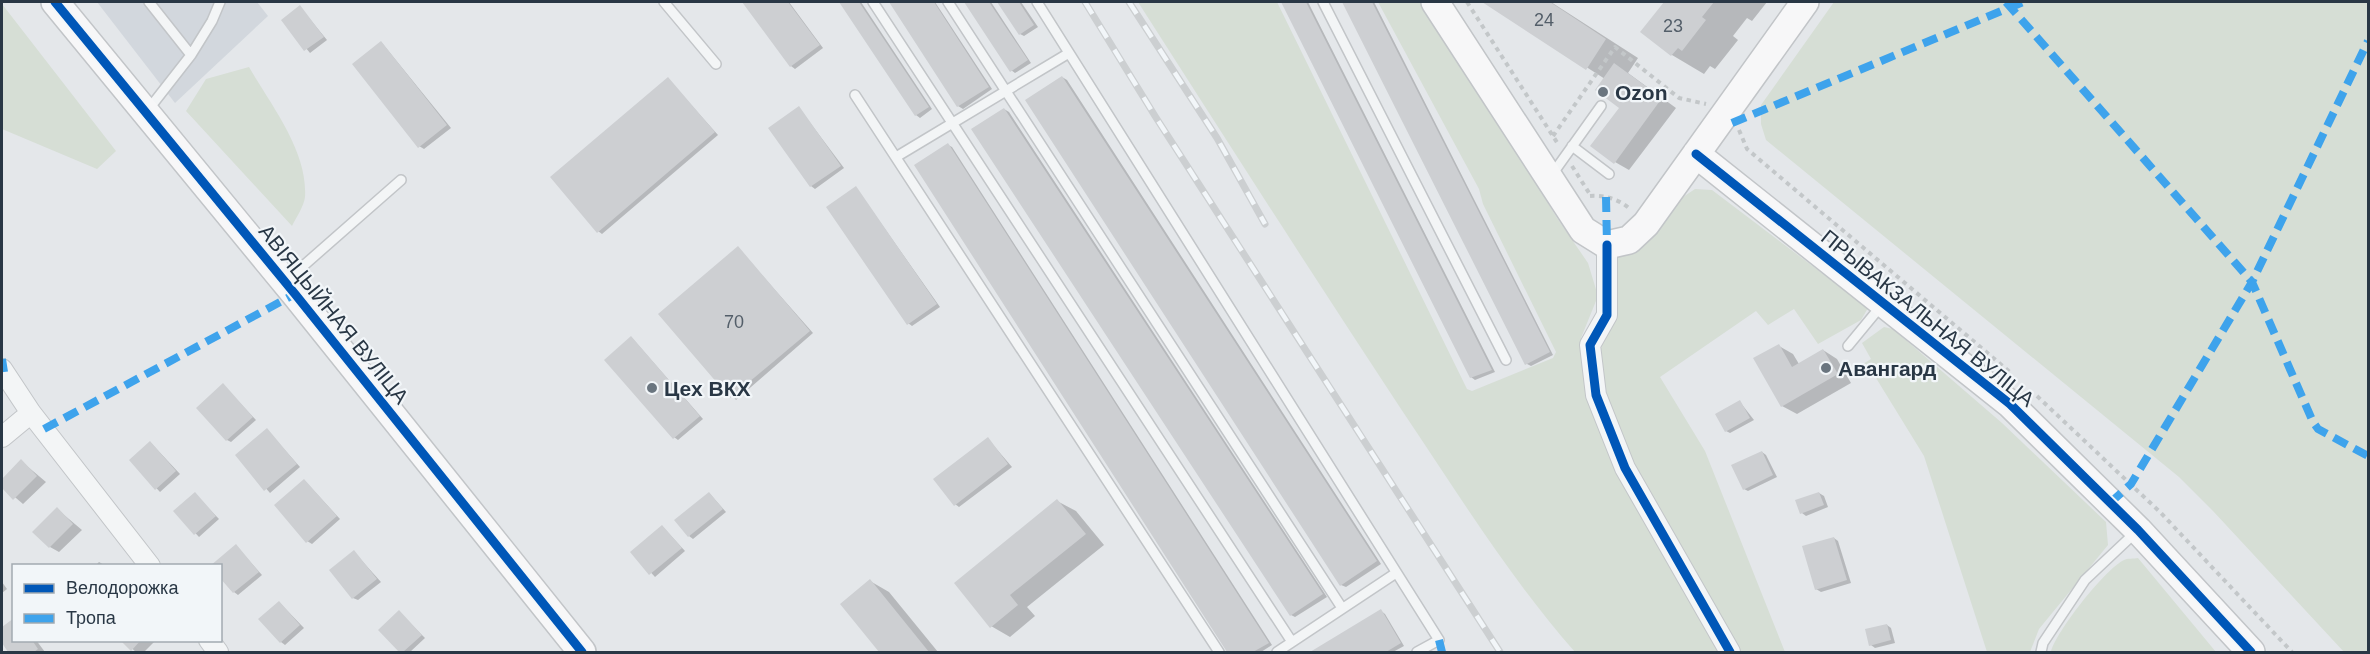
<svg xmlns="http://www.w3.org/2000/svg" width="2370" height="654" font-family="Helvetica,sans-serif">
<style>
.built{fill:#d2d7dd}
.green{fill:#d6ded5}
.shadow{fill:#0003}
.building{fill:#cdcfd2}
.lines{fill:none;stroke-linecap:round;stroke-linejoin:round}
.lane-casing{stroke:#c2c5c8;stroke-width:12}
.street-casing{stroke:#c2c5c8;stroke-width:22}
.secondary-casing{stroke:#c2c5c8;stroke-width:30}
.path{stroke:#c3c7c9;stroke-width:4;stroke-dasharray:4.5 4.5;stroke-linecap:butt}
.lane{stroke:#f3f5f6;stroke-width:9}
.street{stroke:#f3f5f6;stroke-width:20}
.secondary{stroke:#f7f7f8;stroke-width:27}
.rail-casing{stroke:#cccfd1;stroke-width:7}
.rail{stroke:#f2f6f9;stroke-width:4.5;stroke-dasharray:14;stroke-linecap:butt}
.quiet{stroke:#3ea3ec;stroke-width:8;stroke-dasharray:15 8;stroke-linecap:butt}
.cycleway-casing{stroke:#f2f6f9;stroke-width:13}
.cycleway{stroke:#0057b8;stroke-width:9}
.poi-dot{fill:#6a757f;stroke:#f2f6f9;stroke-width:2}
.labels{text-anchor:middle;dominant-baseline:central;stroke-width:4.5;stroke-linejoin:round;paint-order:stroke}
.number-label{font-size:18px;fill:#535e69}
.poi-label{font-size:21px;font-weight:bold;fill:#293745;stroke:#f2f6f9;text-anchor:start}
.street-label{font-size:21px;fill:#293745;stroke:#f2f6f9}
</style>
<rect width="100%" height="100%" fill="#e4e7ea"/>
<path class="built" d="M97,2H257L268,16L175,103Z"/>
<path class="green" d="M1138,2H1277L1467,389L1472,391L1553,358L1556,352L1483,204L1479,189L1378,2H1425L1557,218L1588,263L1598,296L1581,338L1595,416L1628,493L1719,652H1575C1509,577 1457,492 1401,409C1312,274 1225,138 1138,2Z
M1834,2H2368V652H2344L2213,511L2179,477L1766,140L1761,124V105Z
M2,4L116,151L97,169L2,129Z
M249,67C271,105 308,151 305,197C304,206 296,218 292,226L186,111L206,79Z
M1695,189L1712,190L1868,308L1861,320L1818,344L1794,309L1768,325L1756,311L1660,377L1705,451L1785,652H1735L1629,457L1608,399L1599,355L1613,311L1615,256L1671,205Z
M1884,327L1893,329L2002,423L2106,522L2108,545L2039,629L2030,652H1987L1924,456L1876,378L1851,374L1850,372L1871,359L1862,343Z
M2138,558L2216,652H2051C2055,633 2105,569 2124,560C2127,558 2134,559 2138,558Z"/>
<path class="shadow" d="M744,2H789L823,48L795,69L791,66Z
M840,2H861L932,109L920,118L916,115Z
M890,2H935L992,89L963,109L958,106Z
M966,2H991L1031,63L1015,73L1011,70Z
M999,2H1021L1038,27L1024,36L1020,34Z
M1283,2H1308L1495,372L1475,380L1471,377Z
M1343,2H1374L1553,355L1531,366L1527,364Z
M1485,2H1551L1638,58L1628,73L1676,108L1629,170L1615,162L1621,107L1605,79Z
M1665,2H1767L1752,21L1747,18L1733,36L1738,40L1715,69L1710,66L1704,74L1672,55L1642,32Z
M300,7L327,40L310,53L283,20Z
M382,43L451,128L424,149L419,146Z
M1062,77L1067,80L1381,564L1346,587L1341,585Z
M668,79L718,135L602,234L598,231Z
M799,108L844,168L815,189L811,186Z
M1004,109L1009,112L1327,597L1295,617L1291,615Z
M948,145L952,147L1272,645L1261,652H1229L916,165Z
M856,188L940,307L912,326L908,323Z
M738,248L813,333L736,400L660,314Z
M632,338L703,419L678,440L674,437Z
M1779,346L1793,354L1799,364L1823,350L1837,359L1851,383L1797,414L1782,406Z
M223,385L256,420L231,442L227,440Z
M1740,402L1754,420L1730,433L1726,431Z
M267,430L300,467L270,493L237,455Z
M988,439L1012,467L959,507L955,504Z
M151,443L180,474L160,492L131,461Z
M1762,452L1766,455L1777,477L1748,491L1744,489Z
M21,461L46,482L23,504L2,486V481Z
M304,480L340,519L312,544L307,541Z
M1819,493L1824,496L1828,507L1806,516L1802,513Z
M195,494L219,519L199,537L175,511Z
M710,494L726,512L693,539L689,536Z
M1057,501L1076,511L1104,545L1027,607L1035,616L1010,637L991,626Z
M57,509L82,530L59,552L50,547Z
M663,527L685,551L655,577L632,552Z
M1834,538L1838,541L1851,583L1821,592L1816,589Z
M236,546L262,575L238,595L234,592Z
M354,552L381,582L358,600L353,598Z
M99,562L106,566H95Z
M870,581L889,592L938,652H881L842,604Z
M2,582L7,589L2,593Z
M279,602L304,628L285,645L281,642Z
M1381,611L1385,614L1404,646L1393,652H1313Z
M399,612L425,638L410,652H401L380,630Z
M14,620V640H36L45,652H10L2,641V629Z
M1887,625L1891,628L1895,643L1875,648L1871,645Z
M122,640H156L144,652H136Z"/>
<path class="building" d="M742,2H788L820,45L790,67Z
M839,2H859L929,107L915,116Z
M889,2H934L989,87L957,107Z
M964,2H989L1028,60L1010,72Z
M997,2H1019L1034,25L1019,35Z
M1281,2H1306L1492,370L1470,378Z
M1342,2H1372L1550,352L1525,365Z
M1482,2H1550L1606,39L1586,70Z
M1664,2H1714L1702,17L1706,20L1682,51L1678,48L1671,56L1640,32Z
M300,5L324,37L304,51L281,20Z
M381,41L447,125L418,148L352,64Z
M1614,63L1662,98L1614,164L1590,146L1619,108L1595,90Z
M1062,76L1377,561L1340,586L1025,100Z
M668,77L715,132L597,233L550,177Z
M799,106L841,166L810,187L768,128Z
M1004,108L1323,594L1290,616L971,129Z
M948,143L1269,643L1253,652H1227L914,165Z
M856,186L937,304L907,325L826,207Z
M738,246L810,331L730,398L658,314Z
M631,336L700,416L673,439L604,360Z
M1779,344L1792,367L1823,349L1838,374L1781,407L1753,358Z
M223,383L253,417L226,441L196,408Z
M1740,400L1750,418L1725,432L1715,414Z
M267,428L297,464L264,491L235,455Z
M988,437L1008,464L954,506L933,479Z
M150,441L176,471L155,490L129,460Z
M1762,451L1773,475L1743,490L1731,465Z
M21,459L37,476L13,500L2,488V479Z
M304,479L337,516L306,543L274,505Z
M195,492L216,516L194,535L173,511Z
M709,492L723,509L688,537L674,520Z
M1819,492L1824,505L1800,514L1795,500Z
M1057,499L1086,534L1010,595L1018,605L990,628L954,583Z
M57,507L73,524L49,548L32,532Z
M662,525L682,548L649,575L630,552Z
M1834,537L1847,580L1815,590L1802,546Z
M236,544L259,572L233,593L220,578V566H210Z
M354,550L377,579L352,599L329,570Z
M870,579L929,652H879L840,604Z
M279,601L300,625L280,643L258,619Z
M1381,609L1401,643L1386,652H1310Z
M399,610L422,635L403,652H399L378,630Z
M14,618V640H32L38,649L34,652H8L2,643V627Z
M1887,624L1891,640L1869,646L1865,629Z
M120,640H141L131,651Z"/>
<g class="lines">
<defs>
<path id="lane" d="M664,2L716,64
M873,2L1292,642
M948,2L1342,608
M1037,2L1439,640L1417,652
M1323,2L1506,360
M191,55L212,21L220,2
M855,95L1219,652
M148,110L191,55L149,2
M1572,146L1609,174
M896,157L1069,53
M1551,176L1601,106
M286,281L401,180
M1848,346L1881,306
M1277,652L1396,573
M2041,652L2043,643L2085,580L2137,531"/>
<path id="street" d="M1607,245V315L1590,345L1596,395L1625,468L1730,652
M2,369L31,413L150,566
M2,437L31,413
M209,640L218,652"/>
<path id="secondary" d="M55,2L295,294L582,652
M1435,2L1583,230L1607,245L1629,240L1646,224L1805,2
M1696,154L2010,404L2138,530L2251,652"/>
</defs>
<use href="#lane" class="lane-casing"/>
<use href="#street" class="street-casing"/>
<use href="#secondary" class="secondary-casing"/>
<path class="path" d="M1467,2L1558,144
M1739,130L1747,149L2011,373
M1553,136L1615,47L1679,98L1706,104
M1572,166L1591,196
M1590,196C1604,195 1619,199 1630,209
M2037,396L2160,512L2292,652"/>
<use href="#lane" class="lane"/>
<use href="#street" class="street"/>
<use href="#secondary" class="secondary"/>
<defs>
<path id="rail" d="M1085,2L1155,116L1500,652
M1129,2L1217,138L1265,224"/>
</defs>
<use href="#rail" class="rail-casing"/>
<use href="#rail" class="rail"/>
<path class="quiet" d="M2006,2L2252,282L2313,422L2318,429L2368,456
M1732,123L2023,2
M1606,197L1607,245
M2,359L4,372
M44,429L295,294
M2110,503L2131,484L2252,282L2368,41
M1439,640L1442,652"/>
<defs>
<path id="cycleway" d="M55,2L295,294L582,652
M1696,154L2010,404L2138,530L2251,652
M1607,245V315L1590,345L1596,395L1625,468L1730,652"/>
</defs>
<use href="#cycleway" class="cycleway-casing"/>
<use href="#cycleway" class="cycleway"/>
</g>
<g class="poi-dot">
<circle cx="1603" cy="92" r="6"/>
<circle cx="1826" cy="368" r="6"/>
<circle cx="652" cy="388" r="6"/>
</g>
<g class="labels">
<g class="number-label">
<text x="1544" y="20">24</text>
<text x="1673" y="26">23</text>
<text x="734" y="322">70</text>
</g>
<g class="poi-label">
<text x="1615" y="92">Ozon</text>
<text x="1838" y="368">Авангард</text>
<text x="664" y="388">Цех ВКХ</text>
</g>
<g class="street-label">
<text transform="translate(334 314) rotate(51)">АВІЯЦЫЙНАЯ ВУЛІЦА</text>
<text transform="translate(1928 318) rotate(39)">ПРЫВАКЗАЛЬНАЯ ВУЛІЦА</text>
</g>
</g>
<rect width="2370" height="654" fill="none" stroke="#293745" stroke-width="6"/>
<rect x="12" y="564" width="210" height="78" fill="#f2f6f9" stroke="#a2aab1" stroke-width="1.5"/>
<rect x="24" y="584" width="30" height="9" fill="#0057b8" stroke="#a2aab1" stroke-width="1.5"/>
<text x="66" y="594" font-size="18" fill="#293745">Велодорожка</text>
<rect x="24" y="614" width="30" height="9" fill="#3ea3ec" stroke="#a2aab1" stroke-width="1.5"/>
<text x="66" y="624" font-size="18" fill="#293745">Тропа</text>
</svg>
